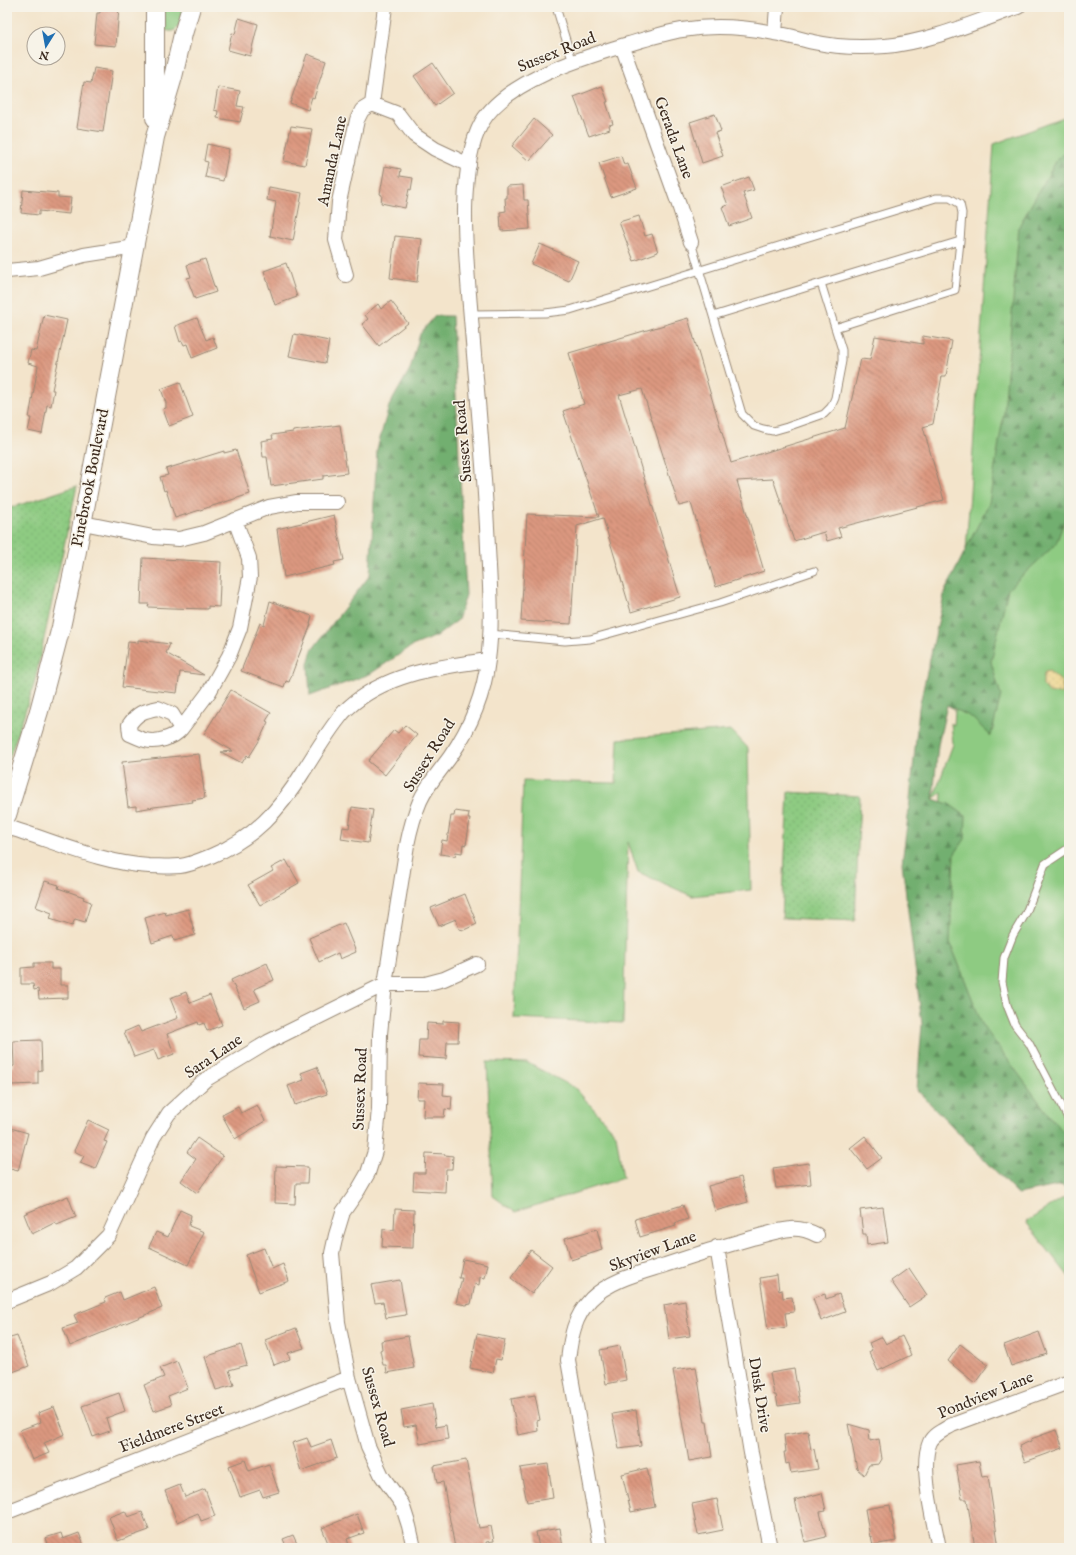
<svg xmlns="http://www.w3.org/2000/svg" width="1076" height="1555" font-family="'IM FELL English',serif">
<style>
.grass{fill:#8ecb82;stroke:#647a50}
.forest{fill:url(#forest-firs);stroke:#566c47}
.sand{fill:url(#sand-dots);stroke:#94825e}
.park{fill:url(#park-dots);stroke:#647a50}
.building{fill:url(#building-back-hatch)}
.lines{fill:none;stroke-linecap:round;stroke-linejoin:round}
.service-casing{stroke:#978774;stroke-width:9}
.minor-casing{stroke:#978774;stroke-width:16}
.tertiary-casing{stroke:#978774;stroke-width:20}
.service{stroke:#fff;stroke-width:7}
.minor{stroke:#fff;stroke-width:14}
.tertiary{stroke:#fff;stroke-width:18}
.labels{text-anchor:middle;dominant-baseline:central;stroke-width:3;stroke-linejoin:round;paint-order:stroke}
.street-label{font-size:16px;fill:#3b2a1e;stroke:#f7f3e8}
</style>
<defs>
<pattern id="forest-firs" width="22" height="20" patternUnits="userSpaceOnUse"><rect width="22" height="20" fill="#72af70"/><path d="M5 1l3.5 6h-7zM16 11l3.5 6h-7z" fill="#5f8f5b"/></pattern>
<pattern id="sand-dots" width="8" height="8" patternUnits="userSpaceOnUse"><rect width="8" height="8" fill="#eeda9e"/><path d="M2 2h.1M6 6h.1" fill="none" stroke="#cdbb88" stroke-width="1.8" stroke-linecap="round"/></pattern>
<pattern id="park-dots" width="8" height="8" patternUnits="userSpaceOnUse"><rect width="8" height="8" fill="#8ecb82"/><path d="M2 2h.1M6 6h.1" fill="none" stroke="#7bae70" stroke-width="1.8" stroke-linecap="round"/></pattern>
<pattern id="building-back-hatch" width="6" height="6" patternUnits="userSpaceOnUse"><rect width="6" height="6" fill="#dc9880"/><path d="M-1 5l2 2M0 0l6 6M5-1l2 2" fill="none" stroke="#b47c68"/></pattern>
</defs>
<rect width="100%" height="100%" fill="#f7f3e8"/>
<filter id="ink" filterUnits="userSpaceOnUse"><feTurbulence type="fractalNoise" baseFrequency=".025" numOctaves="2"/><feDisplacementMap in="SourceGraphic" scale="8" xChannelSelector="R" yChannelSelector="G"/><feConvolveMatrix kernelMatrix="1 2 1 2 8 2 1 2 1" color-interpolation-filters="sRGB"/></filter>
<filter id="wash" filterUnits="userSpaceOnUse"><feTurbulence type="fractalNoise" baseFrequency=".012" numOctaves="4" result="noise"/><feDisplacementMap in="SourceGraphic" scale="16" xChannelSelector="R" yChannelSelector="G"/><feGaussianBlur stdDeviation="0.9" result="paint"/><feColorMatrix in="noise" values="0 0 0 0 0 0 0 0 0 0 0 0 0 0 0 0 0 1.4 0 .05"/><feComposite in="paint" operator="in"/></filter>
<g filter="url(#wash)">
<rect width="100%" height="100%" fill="#f3e4cb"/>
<path class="grass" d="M160,7H185C181,19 179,39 162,28Z
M1069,116V1158L933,1061L942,792L933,799L953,744L951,723L954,725L994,144Z
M731,730L748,748L751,890L692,896L638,872L628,842L623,1023L514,1018L523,781L616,783L618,739Z
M487,1062L528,1063L575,1088L616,1134L623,1178L515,1212L493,1196Z
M1069,1194V1277L1026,1222Z"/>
<path class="forest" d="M1069,150V508L1056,544L1008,589L991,662L1001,695L991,736L971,717L947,705L938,745L933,799L949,804L966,816L965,839L954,855L950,942L983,1026L1054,1122L1069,1137V1190L1062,1185L1018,1194L917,1090L922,1024L902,863L909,809L919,708L945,591L989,503L1004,412L1019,226L1058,158Z
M435,316H452L466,595L458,620L437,636L412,646L370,674L310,696L308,664L312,650L370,575L377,449L389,406L410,369L420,334Z"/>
<path class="sand" d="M1049,671L1062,682L1063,690L1060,694L1049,692L1043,686V677L1045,672Z"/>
<path class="park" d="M77,486L34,685L7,765V509Z
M788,792L860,796L855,921L782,918Z"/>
<g id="blocks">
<path class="building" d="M100,7H119L116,46L94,44L97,13H100Z
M239,18L258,24L250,56L228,50L232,33L235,34Z
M307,54L326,61L314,98L312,97L308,110L290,103Z
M433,63L453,93L435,106L414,76Z
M94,68L112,71L103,132L77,128L84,82L91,83Z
M602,86L608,102H606L613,124L609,125L610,129L589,136L574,97Z
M218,87L240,91L237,106L244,107L240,122L217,118L218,111L214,110Z
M715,114L721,131L715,133L723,156L702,163L690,122Z
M534,119L552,135L529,161L512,146Z
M291,126L312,129L305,165L284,161Z
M207,144L229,149L223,181L205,177L208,162L204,161Z
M621,156L624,165L628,164L637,188L611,197L599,163Z
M385,166L401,169L400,176L413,178L411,190L409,189L405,208L381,203L382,195L380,194Z
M749,177L754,190L743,193L752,218L729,226L722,207L728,205L721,187Z
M523,185L524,200H528L530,229L501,231L500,212L506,211L505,198H507V186Z
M269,187L302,193L293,241L270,236L276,202L267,200Z
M23,190L58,193V197L71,198L69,214L39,211V215L21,213Z
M639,216L645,236L652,234L658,252L634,261L619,222Z
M395,236L422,239L417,282L390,278Z
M540,244L578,261L569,281L531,264Z
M205,259L216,292L195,299L187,278L191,277L187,265Z
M286,263L297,297L275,305L264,271Z
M391,301L408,323L379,346L362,324L368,319L365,315L378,304L381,309Z
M44,315L67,320L52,390H54L51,406L47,405L42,434L28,431L31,418H29L38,366L28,363L31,350L36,351Z
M197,318L206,340L213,337L217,348L192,358L187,344L184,345L182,341L180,342L175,326Z
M688,318L731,463L845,428L861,359L870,360L875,336L923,344V336L952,341L946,376H942L933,424L923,427L944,500L838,528L841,537L827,541L824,532L794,541L773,479L737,481L764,571L716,587L691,503L679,506L642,389L619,395L680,597L631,612L603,518L577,526L571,624L521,621L527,514L599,517L563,411L584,404L569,353Z
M294,334L329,341L325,363L289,356Z
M180,382L193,417L169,426L163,409L166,408V403L161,389Z
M340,425L347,473L323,476V479L271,486L267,457H263L261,441L273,439L272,435L293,432V431Z
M236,450L250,494L175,518L166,490L164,491L160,477L168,475L166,469L224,451V453Z
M334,515L344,560L334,562L335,565L284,577L277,529Z
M143,558L221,562L219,607L208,606V609L171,608L148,607L149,604H141Z
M270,601L312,616L310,624H311L296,663L289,682L286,681L284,687L241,671L260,623L264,625Z
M138,640L170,644L166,653L204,675L180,672L177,693L122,687L128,642L138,643Z
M231,690L271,713L266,721L268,722L259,741L249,757L247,755L242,763L221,752L233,751L204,734Z
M405,725L417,735L385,775L368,761L394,730L398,733Z
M199,754L205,798L192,800L193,802L154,807L136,810V806L128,807L122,762Z
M352,807L373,810L368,843L341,839L343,827L349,828Z
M455,811L469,813L468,819H470L466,845L463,844L462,853L456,852L455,856L440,854L442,840L447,841L451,816H454Z
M286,860L299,883L260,905L248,885L273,871L271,868Z
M45,881L59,885L58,888L84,897L83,899L91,902L85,922L75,919L72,926L50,919L52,913L36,907Z
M465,894L477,924L464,930L459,929L456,919L439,926L431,908Z
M188,909L195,935L174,941L173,936L152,943L145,918L165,912L166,915Z
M344,923L356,952L340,959L338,953L319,962L309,938Z
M34,963H51V969H60V985H68V998L39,999L38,989L34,990L33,984H21V968L34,967Z
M267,963L274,980L254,989L260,1001L244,1008L231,980Z
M186,992L190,1003L210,995L222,1025L207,1031L204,1023L199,1025L198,1022L167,1034L174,1054L158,1060L154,1050L134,1057L124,1032L138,1026L141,1032L178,1018L170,998Z
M443,1021L459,1022L458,1042H447L446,1059L418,1057L419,1040H426L427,1023L443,1024Z
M41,1040L42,1070L38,1071V1084L12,1085L11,1067L14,1066L13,1041Z
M317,1067L327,1094L295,1105L288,1086L304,1080L301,1073Z
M418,1083L444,1084L443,1095L452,1096L451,1110L445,1109L444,1117H423L424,1099H417Z
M257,1105L265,1121L235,1139L222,1115L238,1107L241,1113Z
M88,1120L109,1130L104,1141L107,1142L95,1169L80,1163L84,1156L74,1151Z
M7,1127L28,1133L18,1171L7,1168Z
M865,1136L882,1158L867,1169L850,1148Z
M197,1138L223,1156L197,1193L181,1181L196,1159L187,1152Z
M426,1153L445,1154V1155L453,1156L452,1169H446L445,1192L413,1190L414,1173H425Z
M809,1163L811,1184L776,1188L773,1168Z
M276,1166L308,1167L307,1183H296L295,1204L275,1203Z
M741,1177L748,1202L715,1211L708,1186Z
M68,1196L76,1217L57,1225L56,1222L32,1234L24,1214Z
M683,1205L688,1219L675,1223L676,1226L640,1237L635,1219Z
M883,1207L888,1242L867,1245L866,1234H863L860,1210Z
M395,1209L414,1210L413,1248L382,1247L383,1229L394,1230Z
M180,1210L191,1215L189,1226L204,1232L188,1265L149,1247L156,1232L168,1237Z
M597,1229L602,1250L571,1260L565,1238Z
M264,1248L272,1269L283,1264L289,1281L259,1292L246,1255Z
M531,1250L552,1266L532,1294L511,1278Z
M463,1259L488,1264L485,1278L480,1277L479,1285L475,1284L471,1304L466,1305L456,1303L462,1278H459Z
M909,1268L927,1295L909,1307L891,1281Z
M777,1275L779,1291L782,1290L783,1298L792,1297L794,1312L785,1313L787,1327L768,1330L760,1278Z
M400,1280L406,1315L386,1318L383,1302L375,1303L371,1285Z
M154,1287L162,1308L70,1346L63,1328L78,1323L74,1315L106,1302L105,1298L120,1292L123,1300Z
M825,1294L826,1299L839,1294L845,1312L821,1321L813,1298Z
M685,1301L690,1336L669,1339L664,1305Z
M296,1328L304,1348L288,1353L290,1359L274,1365L265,1340Z
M1039,1332L1047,1354L1011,1366L1004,1345Z
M477,1334L505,1340L501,1360L496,1359L493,1373L470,1368Z
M17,1336L29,1366L7,1374V1339Z
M408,1336L414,1368L387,1373L386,1365H383L380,1350L382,1349L381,1341Z
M902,1336L911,1355L878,1371L869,1352L872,1350L869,1343L882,1337L886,1344Z
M960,1344L988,1365L975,1383L948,1361Z
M241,1345L247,1365L229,1370L234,1385L216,1390L205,1357Z
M620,1346L626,1380L606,1384L600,1350Z
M177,1361L188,1388L168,1396L171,1405L154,1411L144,1385L164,1377L160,1368Z
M696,1367L705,1422H707L712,1457L689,1461L673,1370Z
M794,1369L800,1403L778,1406L776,1395H774L770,1373Z
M119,1393L125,1411L106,1418L110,1431L93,1437L82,1406Z
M535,1395L540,1420L537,1421L538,1431L518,1435L511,1399Z
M432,1404L436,1427L446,1425L448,1439L420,1444L416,1425L404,1427L401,1410Z
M54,1407L65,1434L44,1443L49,1453L32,1460L20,1430L41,1422L38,1413Z
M636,1410L641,1446L619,1449L612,1414Z
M848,1424L869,1430L870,1441L879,1439L882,1459L879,1464L869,1465L864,1475L857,1469Z
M1056,1430L1063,1448L1025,1462L1019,1446L1031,1441V1439Z
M808,1431L811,1450L814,1449L818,1469L791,1473L789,1463L786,1464L784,1452H786L784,1435Z
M307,1438L311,1447L331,1440L337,1458L301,1471L292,1443Z
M245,1460L249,1471L269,1464L279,1492L263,1497L260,1490L240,1497L229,1466Z
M466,1460L479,1528L491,1526L494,1541L486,1542L487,1548H466V1546L455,1548L443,1482L437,1483L434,1466Z
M979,1461L982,1477L988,1476L999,1548H975L967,1499H962L956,1465Z
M548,1464L553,1498L527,1502L520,1468Z
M647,1468L655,1507L631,1512L622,1474Z
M180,1485L185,1497L205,1489L215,1516L201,1521L198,1513L177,1522L165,1491Z
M822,1493L826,1511L820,1512L826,1537L805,1542L795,1500Z
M717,1499L723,1530L698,1535L692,1504Z
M890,1505L896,1541L873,1545L871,1536L870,1537L865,1509Z
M125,1511L128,1517L142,1512L149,1530L118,1541L109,1517Z
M357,1514L364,1533L347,1539L350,1548H330L322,1528Z
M560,1528L563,1548H539L536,1532Z
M61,1533L63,1539L79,1533L85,1548H41V1546L47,1544L45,1538Z
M293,1535L299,1548H287L283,1539Z"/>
</g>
</g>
<g filter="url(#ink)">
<use href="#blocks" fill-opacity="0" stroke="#978774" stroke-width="1"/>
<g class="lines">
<defs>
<path id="service" d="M556,7L573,63
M691,242L742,414L754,426L763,429L773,431L787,427L824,414L831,407L835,398L842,361V350L821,283L713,316
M821,283L960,241L955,290L835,328
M471,314L545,313L570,310L936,198H950L960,204L962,213L960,241
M490,634L565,641L590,639L720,603L814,571
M1069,848L1045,864L1026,913L1013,935L1004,958L1002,982L1007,1005L1015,1025L1029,1043L1069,1120"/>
<path id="minor" d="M775,33L777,7
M622,46L679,205L691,242
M372,104L385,7
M7,271L39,268L84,255L135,247
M346,275L336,240L339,202L357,120L362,110L372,104L398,114L414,135L435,149L469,165
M83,523L153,537L179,539L204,533L269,507L297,502H337
M158,708L172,714L181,729C174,738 156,743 145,740C140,739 135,736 130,734L129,725C138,712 144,711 158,708Z
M181,729L209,692L229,656L240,628L250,577L249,558L235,520
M7,827C51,840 104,864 149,866C159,866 170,867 180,866C190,865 201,860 211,856C253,839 280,810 303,772C314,755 324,738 336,722C340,717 343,712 348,708C386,673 439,667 488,660
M717,1247L751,1453L770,1548
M7,1301L51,1283L76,1268L109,1235L153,1138L169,1113L205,1080L268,1042L385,984H425L444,979L477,964
M7,1512L349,1378
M414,1548L409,1526L402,1504L382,1476L368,1446L349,1378L338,1322L332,1253L336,1235L343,1212L357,1192L368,1173L375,1151L379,1109L380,1034L385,984L407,845C410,830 414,815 420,801C427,785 440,771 450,757C470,728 484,695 488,660C493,623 490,585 488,548C485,475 478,403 472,331C468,274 454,172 482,122C506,81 582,58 625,45C643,40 663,33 682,30C712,25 745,27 774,33C787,35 800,39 813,42C836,47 862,48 885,46C927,43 978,21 1018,7
M601,1548L568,1360C571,1336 574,1317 591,1299C610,1280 640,1273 665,1265C694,1255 723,1246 752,1238C765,1235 778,1230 791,1229C800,1228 809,1231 817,1235
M939,1548C934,1522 919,1466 930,1442C934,1434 944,1430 952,1425L1069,1382"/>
<path id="tertiary" d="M155,7V118
M7,815L39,711L61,627L73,572L155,137L173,77L183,34L191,7"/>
</defs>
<use href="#service" class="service-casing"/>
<use href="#minor" class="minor-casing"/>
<use href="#tertiary" class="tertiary-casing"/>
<use href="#service" class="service"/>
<use href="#minor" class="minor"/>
<use href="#tertiary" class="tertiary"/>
</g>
</g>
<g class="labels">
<g class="street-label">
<text transform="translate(557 53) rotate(-22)">Sussex Road</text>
<text transform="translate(673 138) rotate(70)">Gerada Lane</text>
<text transform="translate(333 161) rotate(-78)">Amanda Lane</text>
<text transform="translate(464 441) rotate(-95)">Sussex Road</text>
<text transform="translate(91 478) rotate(-79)">Pinebrook Boulevard</text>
<text transform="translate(430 756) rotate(-58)">Sussex Road</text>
<text transform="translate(214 1057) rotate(-34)">Sara Lane</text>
<text transform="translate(361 1089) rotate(-88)">Sussex Road</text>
<text transform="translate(653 1252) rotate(-20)">Skyview Lane</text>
<text transform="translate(759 1395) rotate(81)">Dusk Drive</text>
<text transform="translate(986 1396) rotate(-22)">Pondview Lane</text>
<text transform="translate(377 1407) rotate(74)">Sussex Road</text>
<text transform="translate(172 1429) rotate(-21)">Fieldmere Street</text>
</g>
</g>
<rect width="1076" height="1555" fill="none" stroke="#f7f3e8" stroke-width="24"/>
<g transform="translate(46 46) rotate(191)"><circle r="19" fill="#f7f3e8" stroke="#aca397"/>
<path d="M0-3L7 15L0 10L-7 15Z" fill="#1f6fb2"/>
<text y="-6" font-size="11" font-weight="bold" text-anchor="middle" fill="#3b2a1e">N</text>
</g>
</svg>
